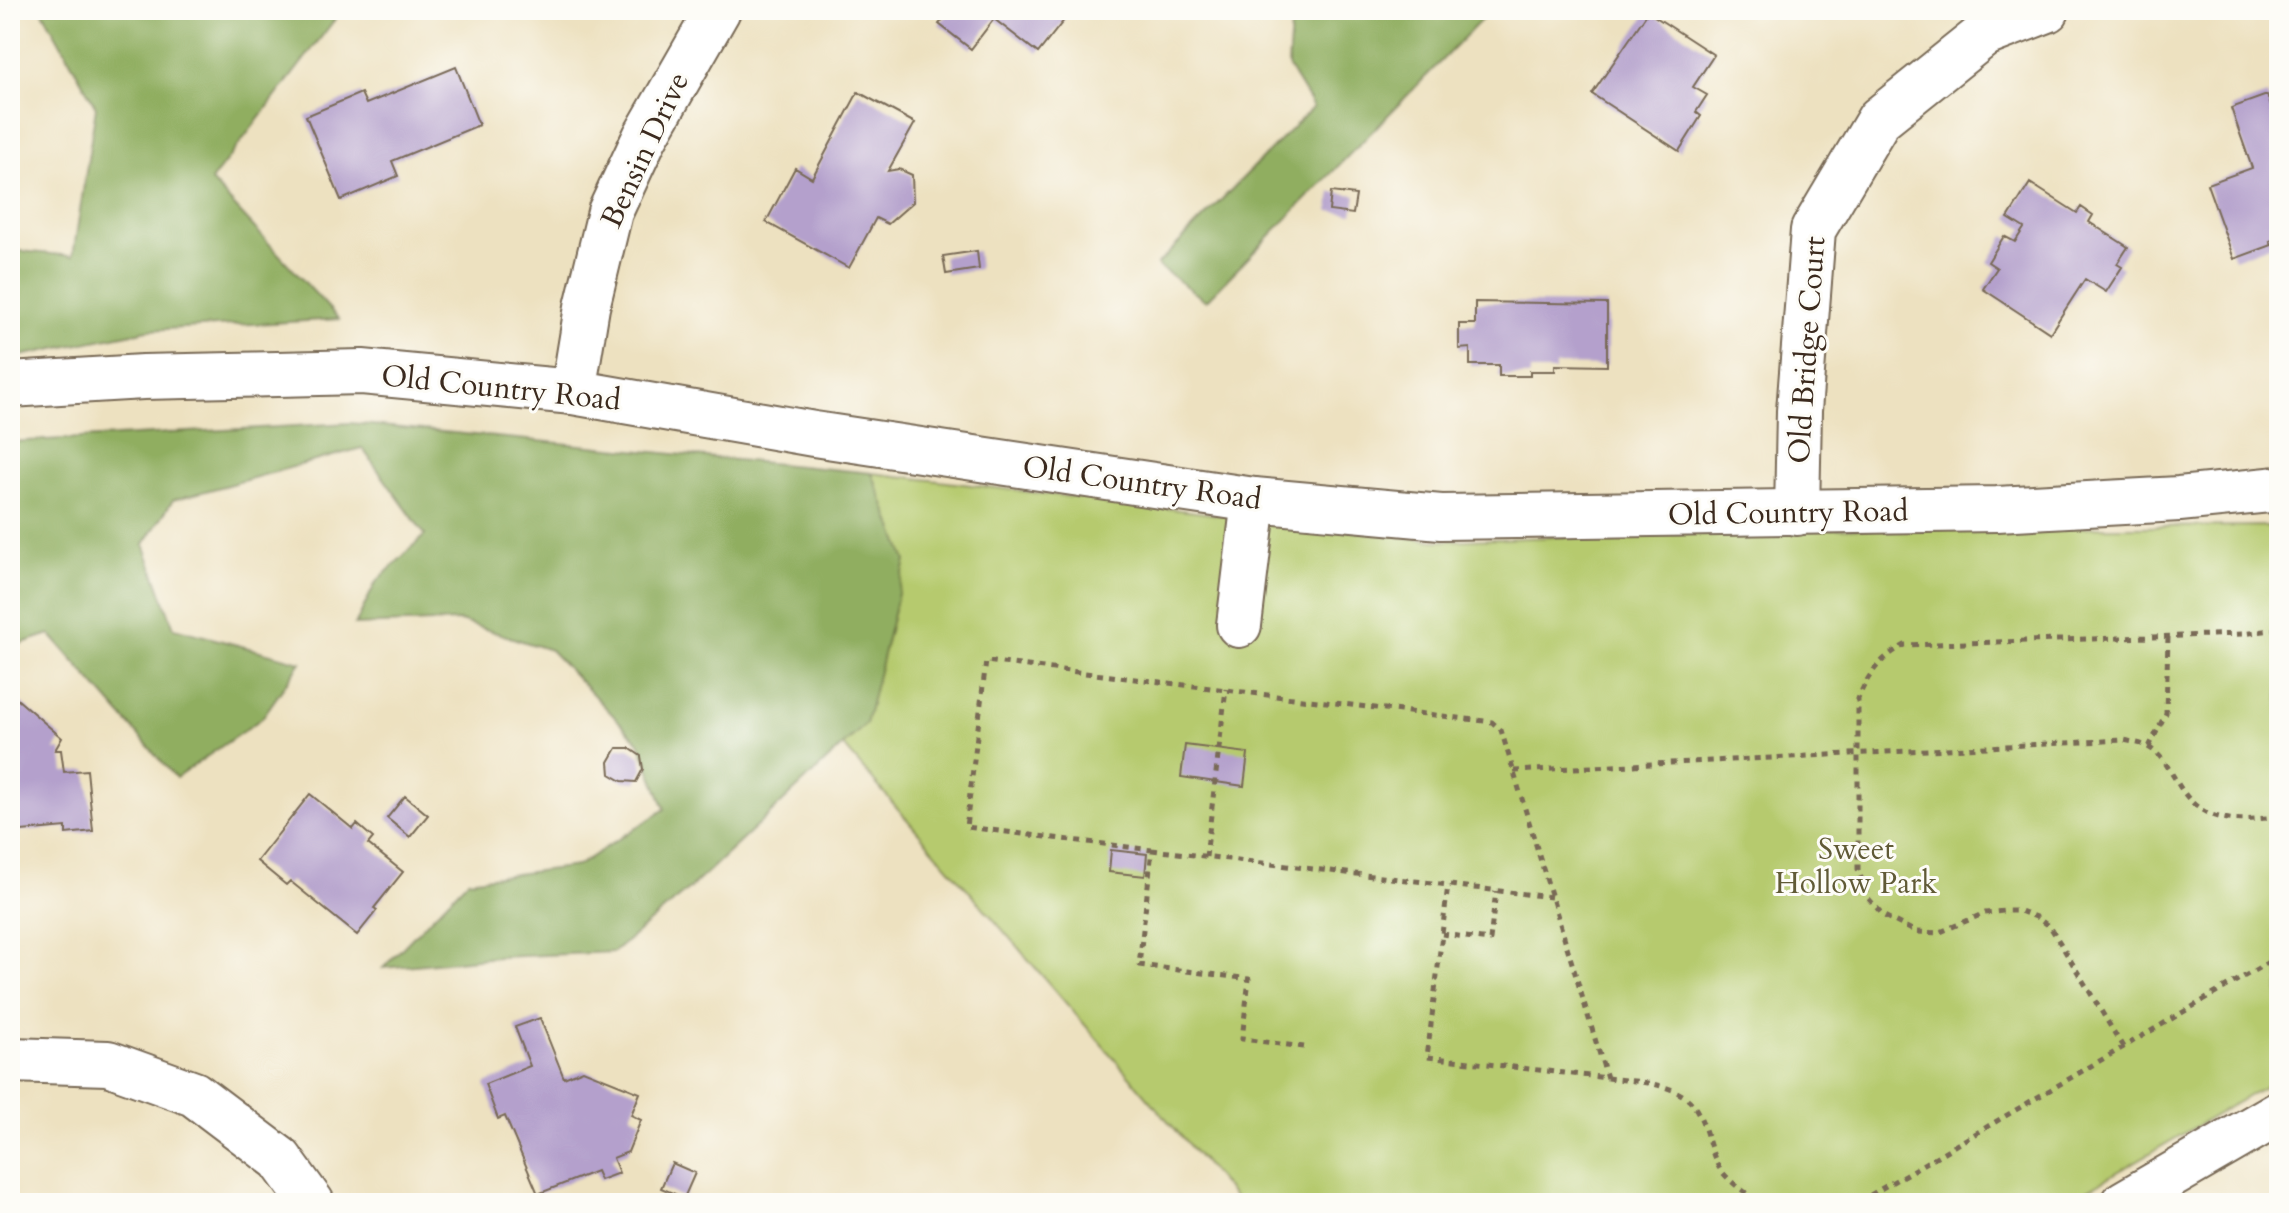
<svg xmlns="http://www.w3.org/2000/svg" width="2289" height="1213" font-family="Cardo,serif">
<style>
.green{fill:#b6ca6e;stroke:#787a46;stroke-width:2}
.forest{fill:#90ae61;stroke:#666c40;stroke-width:2}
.building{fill:#b4a0cc}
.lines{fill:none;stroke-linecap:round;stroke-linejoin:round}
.minor-casing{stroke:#796a57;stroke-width:48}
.major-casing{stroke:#796a57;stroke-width:48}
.path{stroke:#796a57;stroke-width:5;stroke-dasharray:6 6;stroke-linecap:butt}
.minor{stroke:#fff;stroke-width:44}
.major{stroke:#fff;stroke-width:44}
.labels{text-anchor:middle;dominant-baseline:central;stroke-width:6;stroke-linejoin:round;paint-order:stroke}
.street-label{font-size:30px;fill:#3b2a1e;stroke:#fdfcf7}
.park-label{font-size:30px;fill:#605a36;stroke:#fdfcf7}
</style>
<rect width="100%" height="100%" fill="#fdfcf7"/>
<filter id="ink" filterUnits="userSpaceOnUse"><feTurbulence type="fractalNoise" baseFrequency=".0125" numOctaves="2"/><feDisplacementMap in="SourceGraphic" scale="16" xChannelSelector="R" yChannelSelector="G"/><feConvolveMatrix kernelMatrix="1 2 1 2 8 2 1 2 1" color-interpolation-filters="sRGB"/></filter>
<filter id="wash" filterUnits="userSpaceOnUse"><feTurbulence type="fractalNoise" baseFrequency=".006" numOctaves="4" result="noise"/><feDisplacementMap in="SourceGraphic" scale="32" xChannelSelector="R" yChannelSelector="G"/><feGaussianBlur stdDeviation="1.8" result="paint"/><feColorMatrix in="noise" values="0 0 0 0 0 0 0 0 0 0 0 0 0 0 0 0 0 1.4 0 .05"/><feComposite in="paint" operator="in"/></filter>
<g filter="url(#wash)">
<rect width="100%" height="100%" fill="#ede1c0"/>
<path class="green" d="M872,473L1437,541L1788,529L2279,526V1078L2064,1203H1239L834,735Z"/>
<path class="forest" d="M42,10H342L211,181L339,319L148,330L10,358V250L73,256L96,107Z
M1350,10H1491L1206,301L1157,265L1313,107L1288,66L1291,25Z
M350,423L872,473L906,561L866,724L696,883L614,952L498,957L383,968L468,880L577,866L665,809L639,742L550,650L460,621L355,625L376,582L425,535L362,448L173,500L144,544L174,628L301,662L262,718L176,778L50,634L10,647V442Z"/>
<g id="blocks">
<path class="building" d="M951,10H1072L1038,53L994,19L971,49L939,24Z
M1648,12L1714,55L1693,87L1707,95L1696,112L1701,116L1679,151L1592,94Z
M456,67L479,125L392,161L398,176L341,200L306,116L361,93L366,104Z
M858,92L915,123L888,171L899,169L912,175L913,202L888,224L876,218L849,268L766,222L795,168L812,178Z
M2267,95L2274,113L2279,111V220L2275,222L2279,237L2270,241L2272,245L2234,259L2207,184L2252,168L2231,108Z
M2030,183L2077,213L2081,207L2093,215L2089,222L2128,247L2117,264L2122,267L2106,292L2085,279L2050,333L1983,289L1997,268L1988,262L2004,236L2015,242L2024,228L2008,218Z
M1331,192L1356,195L1353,214L1329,211Z
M977,251L979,269L946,274L943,256Z
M1475,302L1607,304V366L1555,365V371H1530V376H1499V365H1470V348L1459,349V324H1475Z
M17,699L62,738L55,750H61L64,772L87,770L93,831L66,834V827L10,832V700Z
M1185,745L1248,753L1244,786L1181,777Z
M617,748H629L641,756L643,769L636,782L622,781L610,774L609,762Z
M310,794L353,829L357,824L373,838L368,844L403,872L374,908L377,910L357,935L290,881L286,885L257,861Z
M405,796L428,815L410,837L387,818Z
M1111,850L1147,854L1145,876L1109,872Z
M540,1018L564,1078L583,1070L640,1093L631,1115L641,1120L628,1152L613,1158L619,1173L600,1180L596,1171L538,1194L505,1116L498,1119L485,1084L530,1066L515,1027Z
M672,1163L695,1173L684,1198L661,1188Z"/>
</g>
</g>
<g filter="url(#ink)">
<use href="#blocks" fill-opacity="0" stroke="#796a57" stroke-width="2"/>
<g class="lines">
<defs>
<path id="minor" d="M573,392L587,307L610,212L645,137L718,10
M1797,513L1799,411L1813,230L1879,119L1985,34L2047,10
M1239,625L1254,500
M10,1060L108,1063L194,1094L280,1159L312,1203
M2124,1203L2279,1113"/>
<path id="major" d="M10,385L143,377L362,372L573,392L814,434L1254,500L1441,517L1997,509L2179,499L2279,489"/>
</defs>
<use href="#minor" class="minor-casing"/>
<use href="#major" class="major-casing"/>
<path class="path" d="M2149,747L2166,713L2168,636
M1514,771L2124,740C2131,742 2142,743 2148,747C2179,764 2175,812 2229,819C2245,821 2263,818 2279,817
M1152,850L1551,897
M1206,857L1226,689
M1442,934L1490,940L1496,891
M1304,1047L1242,1039L1249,979L1139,965L1152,850L966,827L986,661L1492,722L1501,730L1607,1078L1427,1057L1448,885
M2123,1047L2051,928L2036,917L2020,911H2004L1985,913L1938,933L1916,932L1884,916L1868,898L1858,869V699C1868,674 1881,657 1905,645L2242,634L2279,629
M1607,1078C1631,1081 1665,1082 1685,1097C1706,1112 1707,1148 1720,1169C1730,1183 1749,1196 1764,1203
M1848,1203L1867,1197L2279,956"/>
<use href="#minor" class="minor"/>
<use href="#major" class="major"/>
</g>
</g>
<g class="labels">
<g class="street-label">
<text transform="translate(645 150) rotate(-65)">Bensin Drive</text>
<text transform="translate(1807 350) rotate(-86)">Old Bridge Court</text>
<text transform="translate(501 388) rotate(6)">Old Country Road</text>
<text transform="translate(1142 483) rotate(8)">Old Country Road</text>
<text transform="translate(1788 513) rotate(-1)">Old Country Road</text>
</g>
<g class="park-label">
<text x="1856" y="849">Sweet<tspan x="1856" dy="34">Hollow Park</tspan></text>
</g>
</g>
<rect width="2289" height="1213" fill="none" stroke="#fdfcf7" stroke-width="40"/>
</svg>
